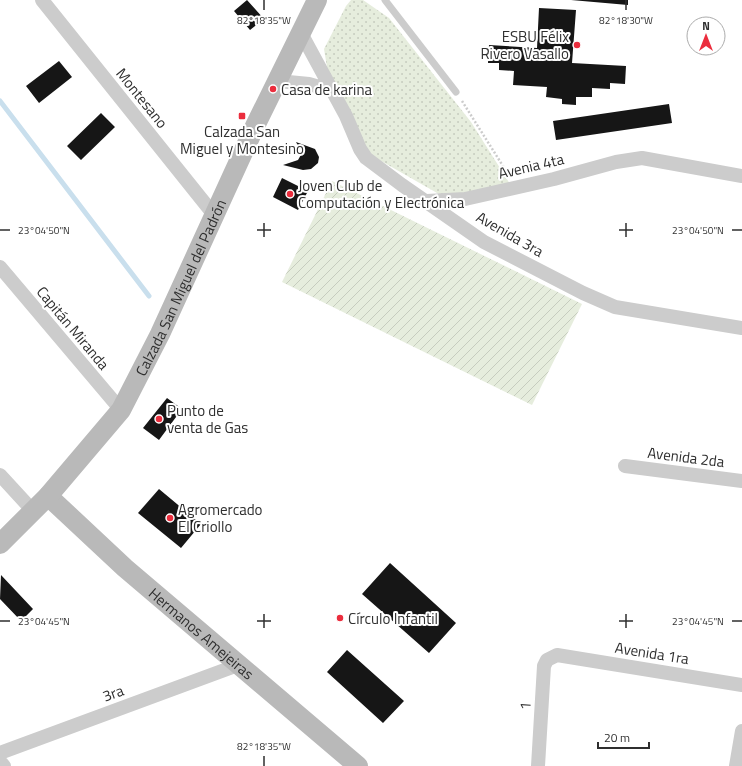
<svg xmlns="http://www.w3.org/2000/svg" width="742" height="766" font-family="'Titillium Web',sans-serif">
<style>
.grass{fill:url(#grass-dots)}
.garden{fill:url(#garden-furrows)}
.lines{fill:none;stroke-linecap:round;stroke-linejoin:round}
.stream{stroke:#c9dfed;stroke-width:5}
.building{fill:#161616}
.path{stroke:#ccc;stroke-width:2.5;stroke-dasharray:2 2;stroke-linecap:butt}
.lane{stroke:#ccc;stroke-width:7}
.street{stroke:#ccc;stroke-width:14}
.secondary{stroke:#b9b9b9;stroke-width:20}
.ticks{fill:none;stroke:#2f2f2f;stroke-width:1.5}
.poi-dot{fill:#eb2d3d;stroke:#fff;stroke-width:1.5}
.labels{text-anchor:middle;dominant-baseline:central;stroke-width:4;stroke-linejoin:round;paint-order:stroke}
.poi-label{font-size:15px;fill:#2f2f2f;stroke:#fff;text-anchor:start}
.street-label{font-size:15px;fill:#2f2f2f;stroke:#fff}
.ticks-label{font-size:10px;text-anchor:middle;fill:#2f2f2f;stroke:#fff;stroke-width:4;stroke-linejoin:round;paint-order:stroke}
</style>
<defs>
<pattern id="grass-dots" width="8" height="8" patternUnits="userSpaceOnUse"><rect width="8" height="8" fill="#e6eddd"/><path d="M2 2h.1M6 6h.1" fill="none" stroke="#c6ccbe" stroke-width="1.8" stroke-linecap="round"/></pattern>
<pattern id="garden-furrows" width="10" height="10" patternUnits="userSpaceOnUse"><rect width="10" height="10" fill="#e6eddd"/><path d="M-1 1l2-2M0 10L10 0M9 11l2-2" fill="none" stroke="#c6ccbe"/></pattern>
</defs>
<rect width="100%" height="100%" fill="#fff"/>
<path class="grass" d="M351,0H363L389,18L471,122L510,184L444,197L369,154L328,73L324,49L346,6Z"/>
<path class="garden" d="M332,181L582,304L532,405L282,282Z"/>
<g class="lines">
<path class="stream" d="M0,101L149,296"/>
</g>
<path class="building" d="M247,0L264,19L250,30L234,11Z
M571,0H628V5Z
M539,8L576,10L572,63L626,66L625,84L610,83V89L592,88V97H576V105L562,104V99L546,97L547,87L513,85L514,71L499,70V63H488L489,45L537,48Z
M59,61L72,77L39,103L26,86Z
M669,104L672,123L556,140L553,121Z
M101,113L115,127L81,160L67,146Z
M296,142L315,149L319,157L318,163L311,169L303,170L283,165L298,160L302,153Z
M282,178L308,191L298,210L273,197Z
M167,398L182,409L159,440L143,428Z
M159,489L201,524L181,548L138,513Z
M390,563L456,623L429,653L362,594Z
M1,575L33,609L21,621L0,599Z
M347,650L404,701L383,723L327,672Z"/>
<g class="lines">
<path class="path" d="M462,101L508,174"/>
<path class="lane" d="M385,0L456,92"/>
<path class="street" d="M42,0L215,216
M301,33L346,116L360,149L366,158L402,185L484,242L583,293L615,307L742,328
M278,81L309,84L333,91
M427,201L465,199L554,179L616,162L642,158L742,176
M0,267L121,410
M625,466L742,481
M0,475L34,512
M0,753L238,665
M0,761L4,766
M538,766L544,666L547,660L557,655L742,685
M736,766L742,731"/>
<g class="secondary">
<path id="s1" d="M48,496L125,568L358,766"/>
<path id="s2" d="M0,544L48,496L121,410L160,334L256,124L317,0"/>
</g>
</g>
<path class="ticks" d="M264,0V10M626,0V10M264,223V237M626,223V237M0,230H10M257,230H271M619,230H633M732,230H742M264,614V628M626,614V628M0,621H10M257,621H271M619,621H633M732,621H742M264,756V766"/>
<g class="poi-dot">
<circle cx="577" cy="45" r="4"/>
<circle cx="273" cy="89" r="4"/>
<rect x="238" y="112" width="8" height="8" rx="2"/>
<circle cx="290" cy="194" r="4"/>
<circle cx="159" cy="419" r="4"/>
<circle cx="170" cy="518" r="4"/>
<circle cx="340" cy="618" r="4"/>
</g>
<g class="labels">
<g class="poi-label">
<text x="569" y="36" text-anchor="end">ESBU Félix<tspan x="569" dy="17">Rivero Vasallo</tspan></text>
<text x="281" y="89">Casa de karina</text>
<text x="242" y="131" text-anchor="middle">Calzada San<tspan x="242" dy="17">Miguel y Montesino</tspan></text>
<text x="298" y="185">Joven Club de<tspan x="298" dy="17">Computación y Electrónica</tspan></text>
<text x="167" y="410">Punto de<tspan x="167" dy="17">venta de Gas</tspan></text>
<text x="178" y="509">Agromercado<tspan x="178" dy="17">El Criollo</tspan></text>
<text x="348" y="618">Círculo Infantil</text>
</g>
<g class="street-label">
<text transform="translate(142 98) rotate(51)">Montesano</text>
<text transform="translate(531 166) rotate(-13)">Avenia 4ta</text>
<text transform="translate(510 234) rotate(30)">Avenida 3ra</text>
<text stroke="none"><textPath href="#s2" startOffset="317">Calzada San Miguel del Padrón</textPath></text>
<text transform="translate(73 328) rotate(50)">Capitán Miranda</text>
<text transform="translate(686 457) rotate(7)">Avenida 2da</text>
<text stroke="none"><textPath href="#s1" startOffset="206">Hermanos Amejeiras</textPath></text>
<text transform="translate(652 653) rotate(9)">Avenida 1ra</text>
<text transform="translate(113 693) rotate(-20)">3ra</text>
<text transform="translate(525 706) rotate(-86)">1</text>
</g>
</g>
<g class="ticks-label">
<text x="264" y="24">82°18'35"W</text>
<text x="626" y="24">82°18'30"W</text>
<text x="44" y="234">23°04'50"N</text>
<text x="698" y="234">23°04'50"N</text>
<text x="44" y="625">23°04'45"N</text>
<text x="698" y="625">23°04'45"N</text>
<text x="264" y="750">82°18'35"W</text>
</g>
<g transform="translate(706 36)"><circle r="19" fill="#ffffff" stroke="#acacac"/>
<path d="M0-3L7 15L0 10L-7 15Z" fill="#eb2d3d"/>
<text y="-6" font-size="11" font-weight="bold" text-anchor="middle" fill="#2f2f2f">N</text>
</g>
<path d="M598 742v6h51v-6" fill="none" stroke="#2f2f2f" stroke-width="2"/>
<text x="604" y="742" font-size="12" fill="#2f2f2f" stroke="#ffffff" stroke-width="3" paint-order="stroke">20 m</text>
</svg>
